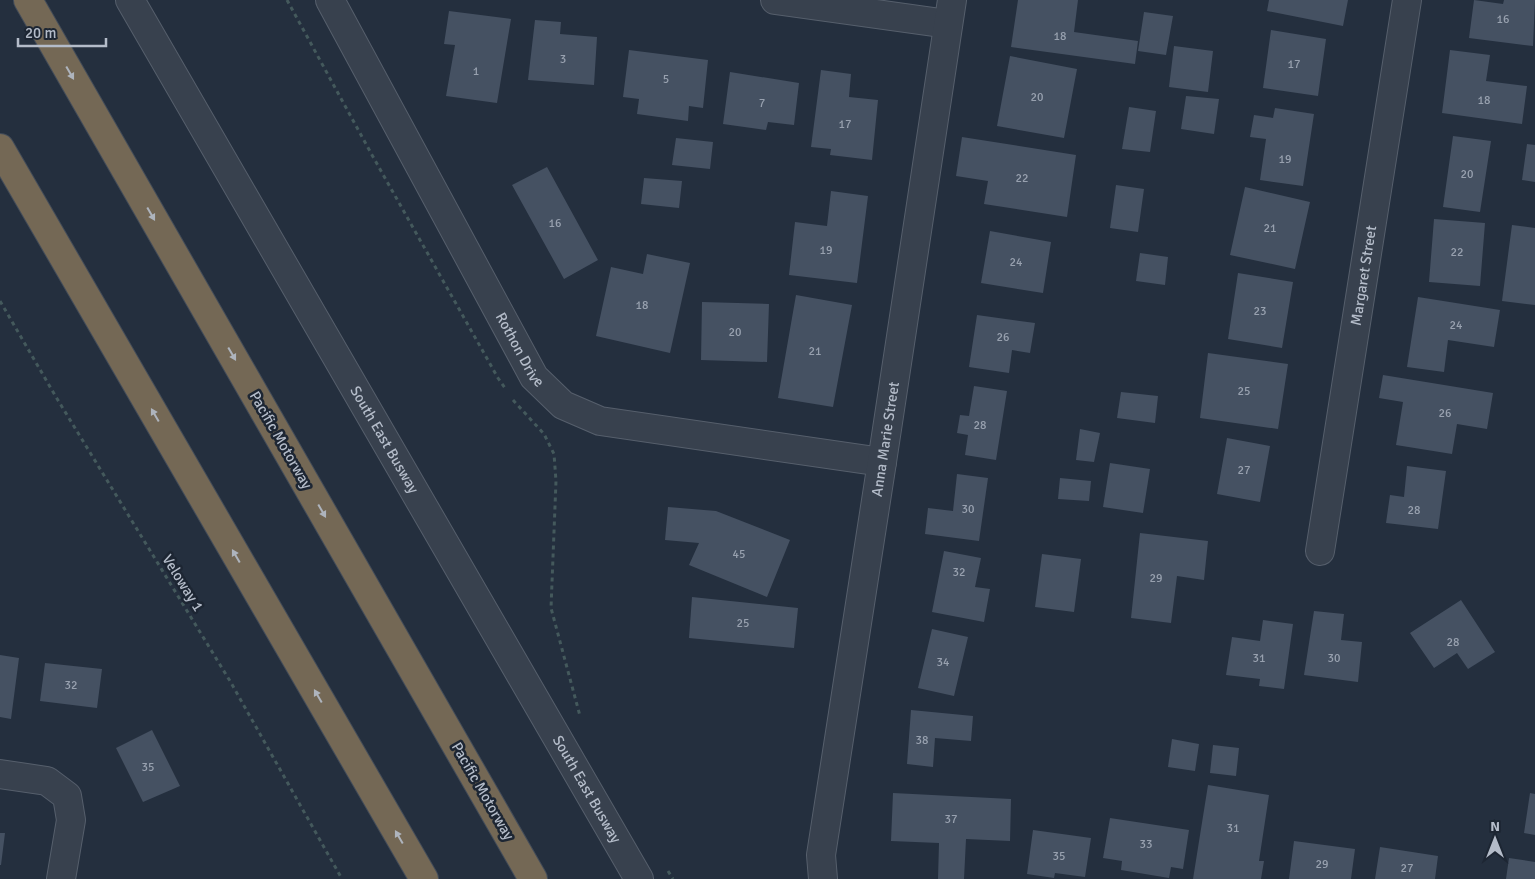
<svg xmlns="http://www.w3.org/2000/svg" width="1535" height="879" font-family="Signika,sans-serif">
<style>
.building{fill:#455162}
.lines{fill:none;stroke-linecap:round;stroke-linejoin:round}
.minor-casing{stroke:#565f6c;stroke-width:30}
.highway-casing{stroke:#434c59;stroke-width:30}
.path{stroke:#44595c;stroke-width:3;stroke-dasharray:4 4;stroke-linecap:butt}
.minor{stroke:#38414e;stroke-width:28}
.highway{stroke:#746855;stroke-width:28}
.oneway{fill:#aeb4bd}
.labels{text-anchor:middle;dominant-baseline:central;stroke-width:5;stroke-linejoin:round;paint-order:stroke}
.number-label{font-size:12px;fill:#98a1af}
.street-label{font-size:15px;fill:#b4bcc9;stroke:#1d2633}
</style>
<rect width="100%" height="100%" fill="#242f3e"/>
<path class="building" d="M1018,0H1078L1074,32L1138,41L1135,64L1011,47Z
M1269,0H1348L1343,26L1267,11Z
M1474,0L1503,4L1504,0H1535L1533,46L1469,38Z
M449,11L511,19L497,103L446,96L455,45L444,44Z
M1144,12L1173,16L1166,55L1138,51Z
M535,20L561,22L560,34L597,37L594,85L528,80Z
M1271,30L1326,39L1318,96L1263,88Z
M1174,46L1213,51L1208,92L1169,87Z
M629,50L708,60L703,108L689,106L688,121L637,114L639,99L623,97Z
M1450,50L1490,55L1486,81L1527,86L1522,124L1442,113Z
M1010,56L1077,69L1064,138L997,126Z
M821,70L851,74L849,97L878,100L872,160L830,155L831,149L811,147Z
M730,72L799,83L794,125L768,122L766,130L723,124Z
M1186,96L1219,99L1214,134L1181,129Z
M1129,107L1156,111L1150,152L1122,149Z
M1275,108L1314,114L1303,186L1260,180L1266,139L1250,137L1254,115L1273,118Z
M1453,136L1491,141L1480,212L1443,207Z
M962,137L1076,155L1067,217L984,204L988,181L956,176Z
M676,138L713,142L710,169L672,165Z
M1527,144L1535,145V182L1522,180Z
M547,167L598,260L564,279L512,185Z
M644,178L682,181L679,208L641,204Z
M1116,185L1144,189L1138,232L1110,228Z
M1245,187L1310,202L1295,269L1230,255Z
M831,191L868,196L857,283L789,275L795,222L827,226Z
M1434,219L1485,223L1480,286L1429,282Z
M1512,225L1535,228V305L1502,301Z
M990,231L1051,242L1043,293L981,283Z
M1140,253L1168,257L1165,285L1136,281Z
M647,254L690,263L670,353L596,336L611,267L643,274Z
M1238,273L1293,282L1282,348L1228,339Z
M796,295L852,305L833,407L778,398Z
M1418,297L1500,310L1494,347L1448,340L1444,372L1407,367Z
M702,302L769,304L767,362L701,360Z
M977,315L1035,323L1030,353L1012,350L1009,373L969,367Z
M1208,353L1288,364L1278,429L1200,418Z
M1383,375L1493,393L1487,429L1457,424L1452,454L1396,445L1403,402L1379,398Z
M974,386L1007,391L996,460L965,455L968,435L957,433L960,415L969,416Z
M1121,392L1158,396L1155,423L1117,418Z
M1080,429L1100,433L1094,462L1076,460Z
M1227,438L1270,446L1260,502L1217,494Z
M1110,463L1150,469L1143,513L1103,507Z
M1407,466L1446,471L1438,529L1386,523L1390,495L1404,497Z
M957,474L988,478L979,541L925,534L928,508L953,511Z
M1060,478L1091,481L1089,501L1058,499Z
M668,507L716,511L790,540L767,597L689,565L699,543L665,540Z
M1140,533L1208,541L1204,580L1177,576L1171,623L1131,618Z
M944,551L981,558L975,587L990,589L984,622L932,612Z
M1042,554L1081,559L1074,612L1035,607Z
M692,597L798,608L794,648L689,638Z
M1461,600L1495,652L1468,669L1457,653L1434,668L1410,633Z
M1314,611L1344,614L1341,640L1362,642L1358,682L1304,675Z
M1263,620L1293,624L1284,689L1259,686L1260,679L1226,675L1232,637L1260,641Z
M932,629L968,637L954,696L918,688Z
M0,655L19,658L11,719L0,717Z
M45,663L102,669L97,708L40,701Z
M911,710L973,716L971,741L935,738L933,767L907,764Z
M152,730L180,786L143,802L116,748Z
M1172,739L1199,744L1195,771L1168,767Z
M1213,745L1239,748L1236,776L1210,773Z
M1208,785L1269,795L1259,861H1264L1261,879H1193Z
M893,793L1011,799L1010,841L966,839L964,879H938L939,843L891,841Z
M1530,793L1535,794V835L1524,833Z
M1110,818L1189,830L1183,869L1171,867L1169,878L1121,870L1122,861L1103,858Z
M1033,830L1091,838L1085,877L1055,873L1054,878L1027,874Z
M0,833H5L1,865H0Z
M1294,841L1355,849L1351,879H1289Z
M1380,847L1438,856L1435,879H1375Z
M1509,858L1535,862V879H1506Z"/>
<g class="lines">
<defs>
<g id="minor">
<path id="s1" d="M130,0L639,879"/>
<path id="s2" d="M330,0L534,377L563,405L600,421L882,462"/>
<path d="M775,0L948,24"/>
<path id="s3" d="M1320,551L1407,0"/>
<path d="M0,774L47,781L67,796L71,820L61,879"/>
<path id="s4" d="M823,879L821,855L882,462L952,0"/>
</g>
<path id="highway" d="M28,0L533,879
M0,148L424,879"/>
</defs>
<use href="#minor" class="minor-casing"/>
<use href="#highway" class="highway-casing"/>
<path class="path" d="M287,0L372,155L498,378L505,388
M0,301L56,397L230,681L342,879
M513,400L544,434L554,454L556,481L551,608L580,716
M668,871L673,879"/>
<use href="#minor" class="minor"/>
<use href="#highway" class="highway"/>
</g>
<defs><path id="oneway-solid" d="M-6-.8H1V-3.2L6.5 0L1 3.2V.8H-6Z" transform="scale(1.25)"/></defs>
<g class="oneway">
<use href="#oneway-solid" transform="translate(70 73) rotate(60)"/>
<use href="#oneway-solid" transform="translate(151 214) rotate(60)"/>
<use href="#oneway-solid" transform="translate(232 354) rotate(60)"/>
<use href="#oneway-solid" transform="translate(155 415) rotate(-120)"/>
<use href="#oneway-solid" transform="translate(322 511) rotate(60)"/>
<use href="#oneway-solid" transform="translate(236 556) rotate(-120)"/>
<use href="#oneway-solid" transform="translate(318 696) rotate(-120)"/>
<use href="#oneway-solid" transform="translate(399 837) rotate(-120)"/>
</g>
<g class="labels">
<g class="number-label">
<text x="1503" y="19">16</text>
<text x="1060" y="36">18</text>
<text x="563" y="59">3</text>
<text x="1294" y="64">17</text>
<text x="476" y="71">1</text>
<text x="666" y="79">5</text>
<text x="1037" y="97">20</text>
<text x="1484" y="100">18</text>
<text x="762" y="103">7</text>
<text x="845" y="124">17</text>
<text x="1285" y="159">19</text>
<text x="1467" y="174">20</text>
<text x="1022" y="178">22</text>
<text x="555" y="223">16</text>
<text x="1270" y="228">21</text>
<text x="826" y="250">19</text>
<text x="1457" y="252">22</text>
<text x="1016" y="262">24</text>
<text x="642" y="305">18</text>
<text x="1260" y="311">23</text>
<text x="1456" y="325">24</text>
<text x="735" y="332">20</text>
<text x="1003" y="337">26</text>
<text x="815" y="351">21</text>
<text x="1244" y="391">25</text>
<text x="1445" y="413">26</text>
<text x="980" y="425">28</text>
<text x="1244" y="470">27</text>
<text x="968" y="509">30</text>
<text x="1414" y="510">28</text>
<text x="739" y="554">45</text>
<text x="959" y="572">32</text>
<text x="1156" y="578">29</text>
<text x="743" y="623">25</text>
<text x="1453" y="642">28</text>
<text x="1259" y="658">31</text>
<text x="1334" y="658">30</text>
<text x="943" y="662">34</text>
<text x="71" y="685">32</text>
<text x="922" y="740">38</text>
<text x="148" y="767">35</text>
<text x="951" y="819">37</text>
<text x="1233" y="828">31</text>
<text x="1146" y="844">33</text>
<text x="1059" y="856">35</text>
<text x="1322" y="864">29</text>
<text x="1407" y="868">27</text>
</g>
<g class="street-label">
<text stroke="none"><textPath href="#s3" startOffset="279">Margaret Street</textPath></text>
<text stroke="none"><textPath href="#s2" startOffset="398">Rothon Drive</textPath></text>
<text transform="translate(281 440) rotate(60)">Pacific Motorway</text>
<text stroke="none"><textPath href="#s1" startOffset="508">South East Busway</textPath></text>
<text stroke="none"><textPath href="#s4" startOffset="445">Anna Marie Street</textPath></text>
<text transform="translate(183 583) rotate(58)">Veloway 1</text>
<text stroke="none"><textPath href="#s1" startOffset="912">South East Busway</textPath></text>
<text transform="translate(483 791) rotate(60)">Pacific Motorway</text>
</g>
</g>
<g transform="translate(1495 839)" stroke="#1d2633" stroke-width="4" paint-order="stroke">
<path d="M0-4L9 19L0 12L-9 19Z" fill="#b4bcc9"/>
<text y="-8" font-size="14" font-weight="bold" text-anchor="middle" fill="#b4bcc9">N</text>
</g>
<path d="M18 38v8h88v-8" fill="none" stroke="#b4bcc9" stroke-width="2.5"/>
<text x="25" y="38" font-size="15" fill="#b4bcc9" stroke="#1d2633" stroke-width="4" paint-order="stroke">20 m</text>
</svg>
